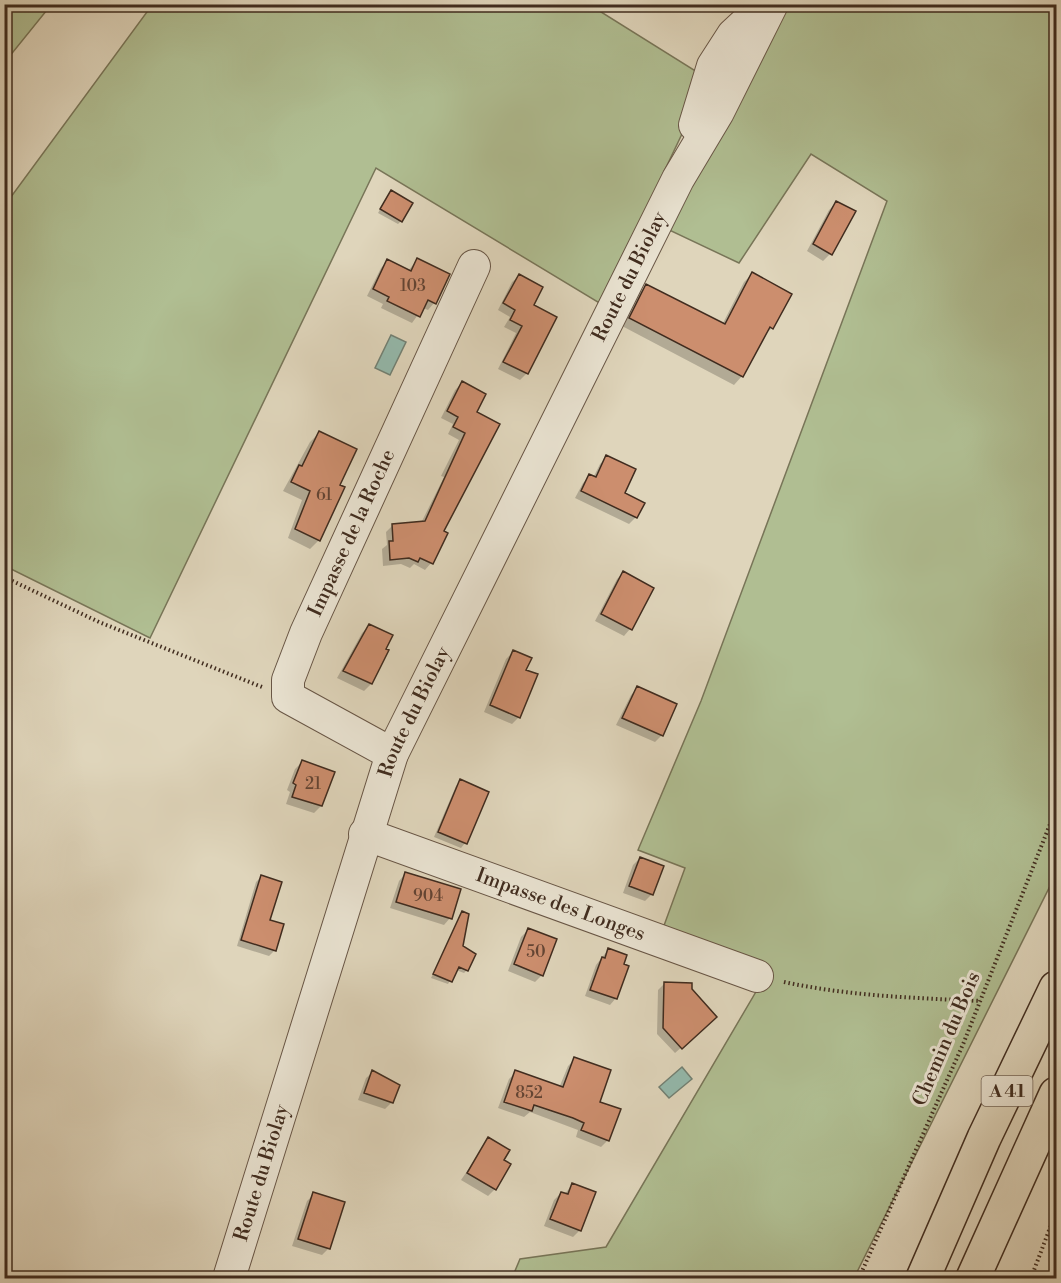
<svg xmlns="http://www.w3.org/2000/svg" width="1061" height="1283" font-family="'Libre Bodoni',serif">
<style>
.green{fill:#b0be92;stroke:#787558;stroke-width:1.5}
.water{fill:#94b9ac;stroke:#728174;stroke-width:1.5}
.shadow{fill:#0003}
.building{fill:#cc8e6e;stroke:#402c1f;stroke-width:1.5}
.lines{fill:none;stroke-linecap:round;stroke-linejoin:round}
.minor-casing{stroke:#685646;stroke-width:34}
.highway-casing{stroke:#402c1f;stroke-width:36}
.path{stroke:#402c1f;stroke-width:4;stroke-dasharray:1.5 3;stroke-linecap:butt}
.minor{stroke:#eae4d3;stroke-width:32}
.highway{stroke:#dfd5bb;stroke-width:33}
.labels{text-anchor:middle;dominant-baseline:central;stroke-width:6;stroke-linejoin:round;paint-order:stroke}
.number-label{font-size:16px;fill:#634433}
.shield{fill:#eae4d3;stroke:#736355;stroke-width:1.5}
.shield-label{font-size:18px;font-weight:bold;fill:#402c1f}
.street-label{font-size:20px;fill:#402c1f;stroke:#eae4d3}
</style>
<rect width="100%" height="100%" fill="#dfd5bb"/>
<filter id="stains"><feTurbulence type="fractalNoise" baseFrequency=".00333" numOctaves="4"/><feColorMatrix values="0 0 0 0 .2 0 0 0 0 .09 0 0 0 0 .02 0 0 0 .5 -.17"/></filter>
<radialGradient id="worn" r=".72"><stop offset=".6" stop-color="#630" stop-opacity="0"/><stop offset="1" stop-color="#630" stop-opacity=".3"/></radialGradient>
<path class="green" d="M5,4L51,5L5,62L4,5Z
M137,5H590L702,75L681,136L601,304L376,168L150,638L5,566V205L147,12Z
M788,5H1056V874L854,1278H512L520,1259L606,1247L767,973L662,931L685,868L638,850L701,701L887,201L811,154L739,263L667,229Z"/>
<path class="water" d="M391,335L406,342L390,375L375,368Z
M682,1067L692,1079L669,1098L659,1087Z"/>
<path class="shadow" d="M388,195L401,221L398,224L378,213Z
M836,203L830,254L823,261L807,251L829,210Z
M417,260L434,303L428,310L423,308L412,323L381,308L383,304L367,296L381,268L387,261L408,271Z
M752,274L772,328L763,336L742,376L734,385L622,326L638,294L646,286L722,325L744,282Z
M519,276L531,306L527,373L520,380L498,369L516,333L504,327L510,317L498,310L512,282Z
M462,383L475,413L442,532L446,534L431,563L425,570L414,564L410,568L401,564L383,566L382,549L387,545L386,532L393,525L421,523L444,477L441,476L459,440L448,434L453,424L441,418L455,390Z
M319,433L338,486L319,540L310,549L288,538L302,500L283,491L310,442Z
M607,457L636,517L629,524L575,498L583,483L590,476L593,478L600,464Z
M623,573L652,588L630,629L624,636L595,621L617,579Z
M369,626L371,684L364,691L337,678L362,633Z
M513,652L519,717L512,724L484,712L506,659Z
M638,688L662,735L655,742L616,725L631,695Z
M302,762L321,806L314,813L286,804L290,792L287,790L295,769Z
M461,781L465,843L461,848L434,837L456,786Z
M640,858L652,894L645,901L623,893L633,865Z
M405,874L450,918L444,925L390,908L399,881Z
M261,877L275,950L269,956L237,946L256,882Z
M463,913L461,947L467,970L464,973L456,970L448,984L431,978Z
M528,930L542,975L535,982L508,971L521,937Z
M608,950L616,998L610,1005L585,996L596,965Z
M664,984L690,990L709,1023L675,1053L657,1034L658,990Z
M575,1059L598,1103L608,1140L601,1147L576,1137L578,1130L530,1112L524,1117L498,1108L509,1079L516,1072L559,1088L568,1066Z
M373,1072L392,1102L385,1109L358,1100L366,1078Z
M489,1139L502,1161L495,1189L488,1196L461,1180Z
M572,1185L580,1230L573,1237L544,1226L554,1200L561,1193L564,1195Z
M314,1194L329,1248L322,1255L292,1246L307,1201Z"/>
<path class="building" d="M391,190L413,203L402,222L380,209Z
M836,201L856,211L832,255L813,244Z
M417,258L450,274L436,304L428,300L420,317L387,301L389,297L373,289L387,259L411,271Z
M752,272L792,294L773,329L770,327L743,377L629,318L646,284L725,324Z
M519,274L543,287L534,305L557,317L528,374L503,362L522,326L510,320L515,310L503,303Z
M462,381L486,394L477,412L500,424L444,531L448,533L433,564L420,558L418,562L409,558L390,560L389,541H393L392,524L425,521L465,433L453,427L458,417L447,411Z
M319,431L357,449L340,485L345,487L320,541L295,529L310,491L291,482L299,465L302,466Z
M606,455L636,469L625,493L645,503L637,518L581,491L589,474L596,477Z
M623,571L654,588L632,630L601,614Z
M369,624L393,635L386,649L389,650L372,684L343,671Z
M513,650L532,658L526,670L538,674L520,718L490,705Z
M637,686L677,704L663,736L622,718Z
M302,760L335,772L322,806L292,797L296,785L293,783Z
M460,779L489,792L467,844L438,832Z
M640,857L664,866L653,895L629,886Z
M405,872L461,889L452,919L396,902Z
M261,875L282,882L270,920L284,924L276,951L241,940Z
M462,911L469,914L463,946L476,954L468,971L459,967L452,982L433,974Z
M528,928L557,939L543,976L514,964Z
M608,948L627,955L624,964L629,966L617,999L590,990L602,957L605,958Z
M664,982L692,983V989L717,1017L682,1049L663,1028Z
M574,1057L611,1070L600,1102L621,1109L609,1141L581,1130L584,1123L573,1118L534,1105L532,1111L504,1102L515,1070L563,1087Z
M372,1070L400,1085L393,1103L364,1093Z
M488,1137L510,1150L504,1160L511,1164L496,1190L467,1173Z
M572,1183L596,1192L581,1231L550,1219L561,1192L568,1194Z
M313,1192L345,1202L330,1249L298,1239Z"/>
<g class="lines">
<defs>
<g id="minor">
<path d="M695,125L713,66L733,35L763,7"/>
<path id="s1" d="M392,754L288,697V680L306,633L474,266"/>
<path id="s2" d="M365,834L757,976"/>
<path id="s3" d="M229,1278L392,754L678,179L718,112L772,4"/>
</g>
<path id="highway" d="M923,1278L984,1138L1056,988
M973,1278L1056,1094"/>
</defs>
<use href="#minor" class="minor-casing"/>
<use href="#highway" class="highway-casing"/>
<path class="path" d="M4,577L99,622L262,687
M784,982C849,996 914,998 981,1001
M859,1278L964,1042L1056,809
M1031,1278L1056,1212"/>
<use href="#minor" class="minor"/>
<use href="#highway" class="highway"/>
</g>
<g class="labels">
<g class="number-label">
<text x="413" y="286">103</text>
<text x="324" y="495">61</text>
<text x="313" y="784">21</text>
<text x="428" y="896">904</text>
<text x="536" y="952">50</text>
<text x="529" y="1093">852</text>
</g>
<rect class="shield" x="981.5" y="1076" width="51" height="30" rx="4.5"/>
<g class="shield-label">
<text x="1007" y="1091">A 41</text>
</g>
<g class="street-label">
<text stroke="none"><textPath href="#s3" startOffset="1082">Route du Biolay</textPath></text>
<text stroke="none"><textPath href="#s1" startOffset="296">Impasse de la Roche</textPath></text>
<text stroke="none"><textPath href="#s3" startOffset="596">Route du Biolay</textPath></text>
<text stroke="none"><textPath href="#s2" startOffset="208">Impasse des Longes</textPath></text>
<text transform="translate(947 1039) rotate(-67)">Chemin du Bois</text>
<text stroke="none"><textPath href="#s3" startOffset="110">Route du Biolay</textPath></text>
</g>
</g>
<rect width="1061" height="1283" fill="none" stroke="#dfd5bb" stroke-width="24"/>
<rect x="6" y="6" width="1049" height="1271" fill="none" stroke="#402c1f" stroke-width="3"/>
<rect x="12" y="12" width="1037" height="1259" fill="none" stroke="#402c1f" stroke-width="1.5"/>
<rect width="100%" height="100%" filter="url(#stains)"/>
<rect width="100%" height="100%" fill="url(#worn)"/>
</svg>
